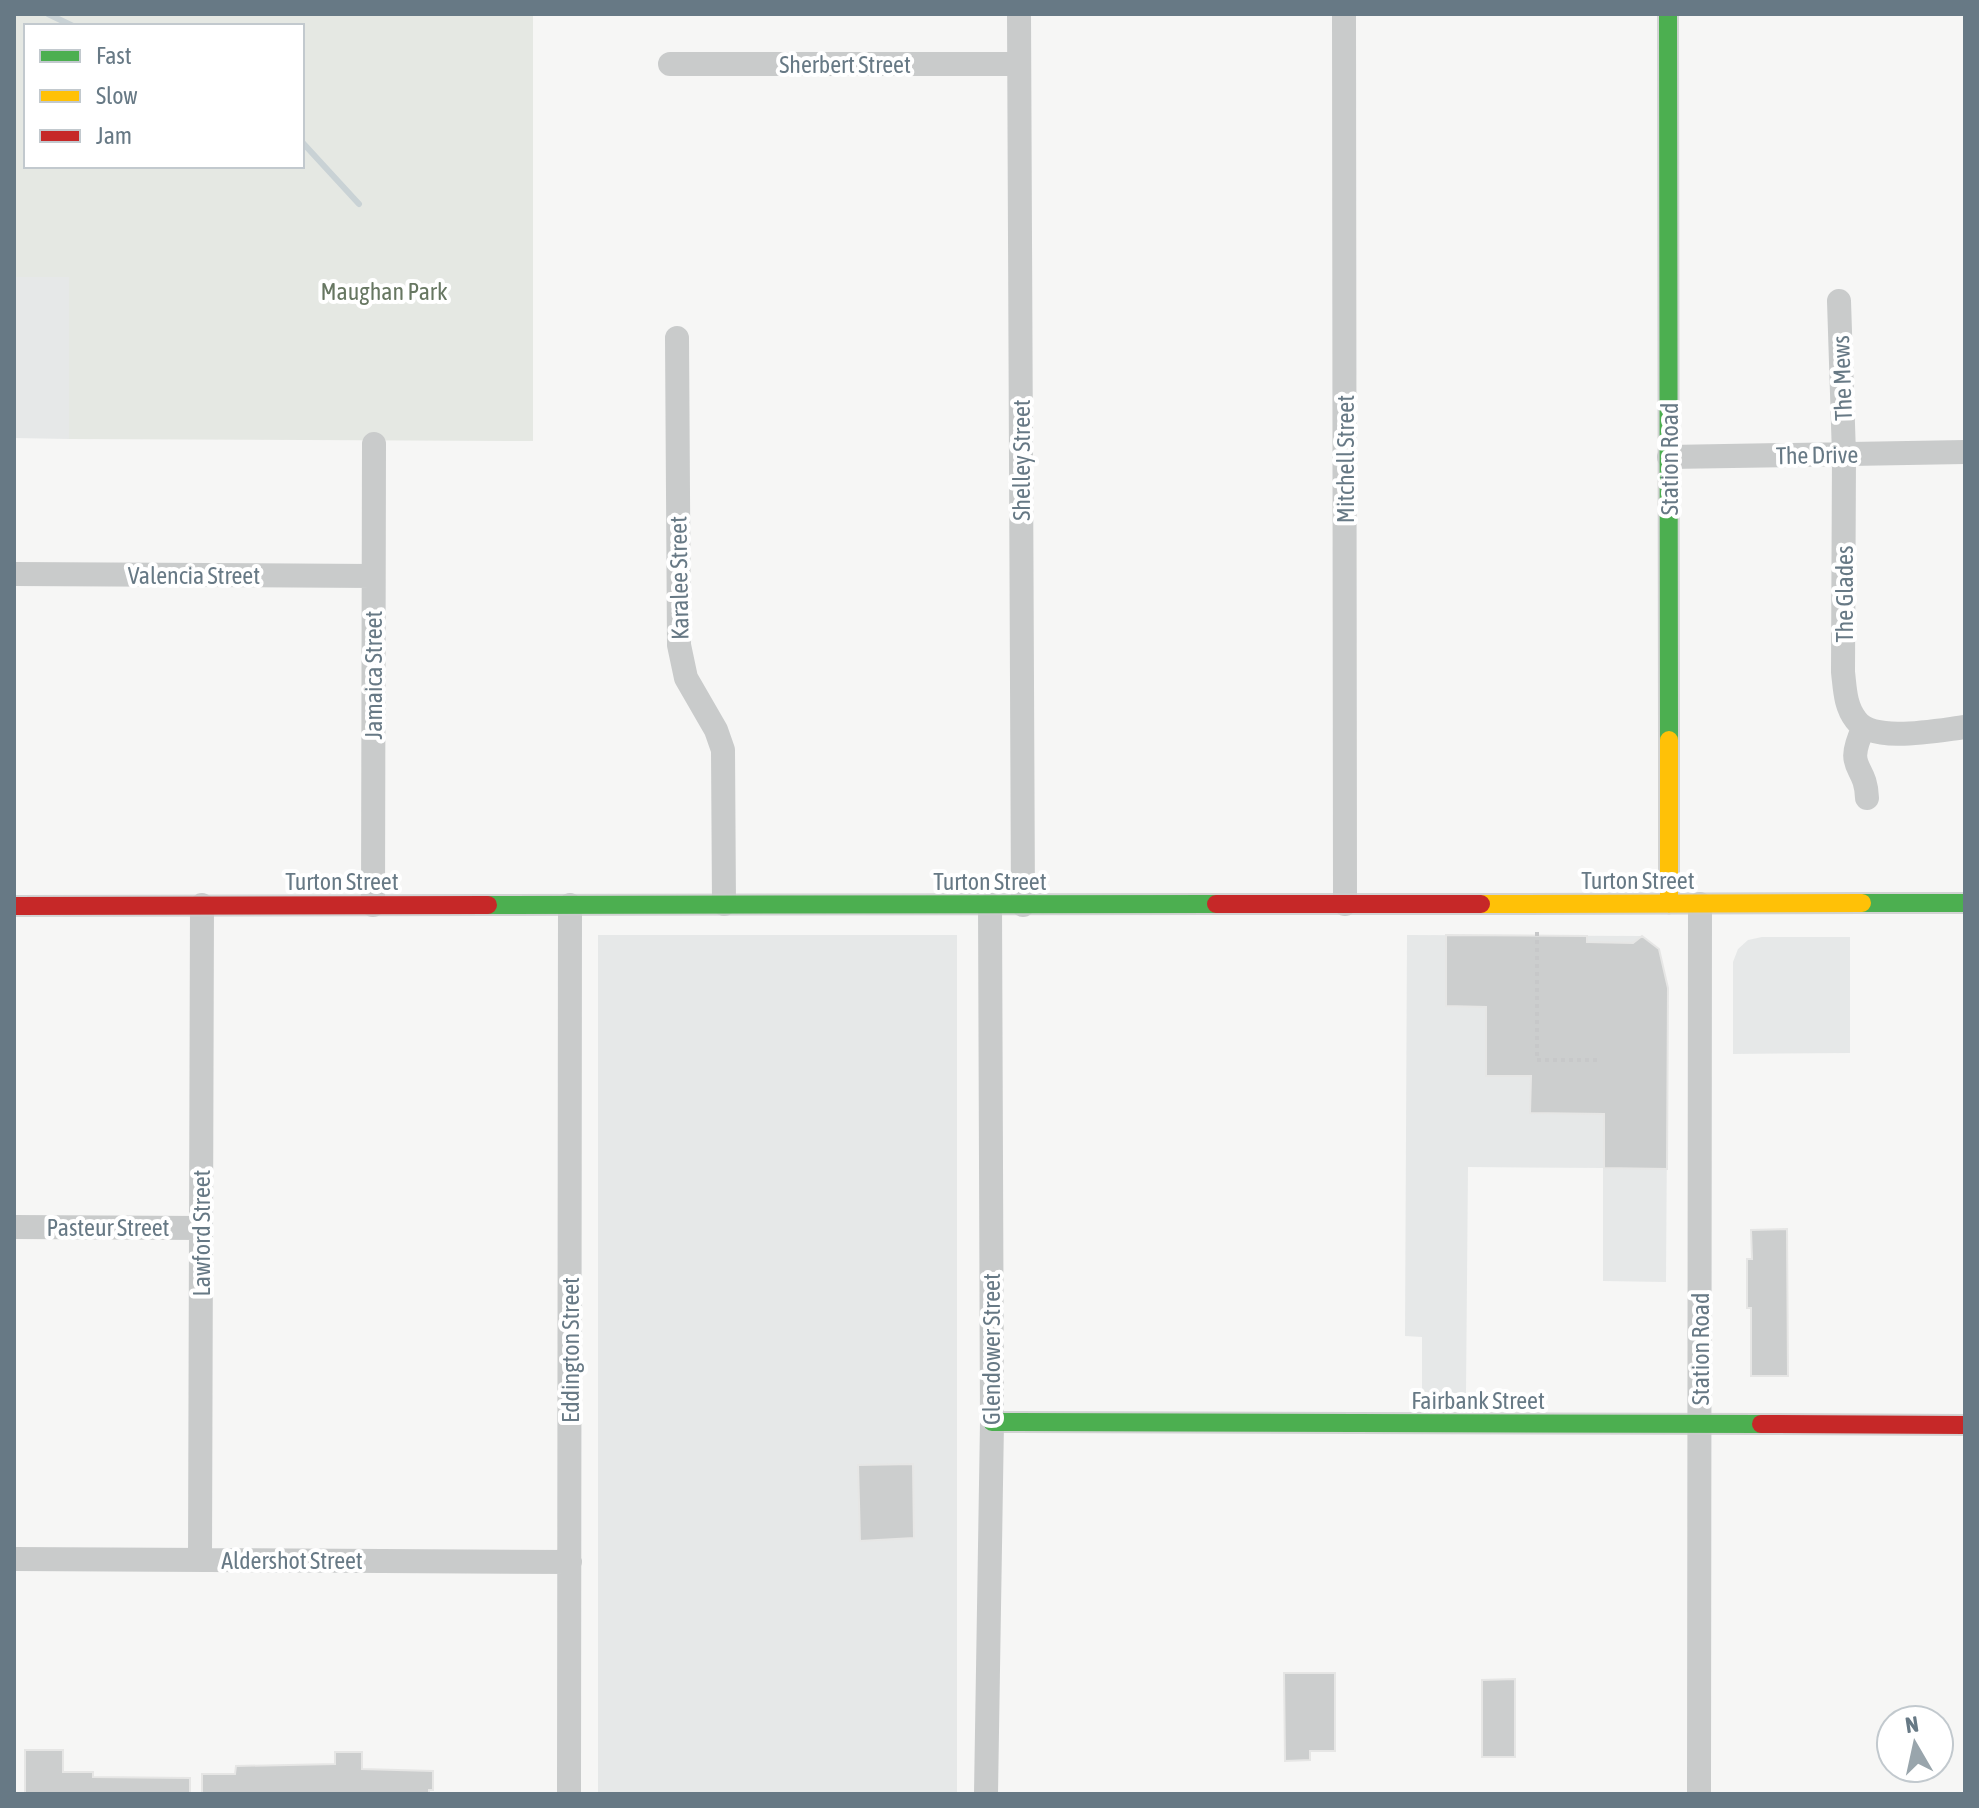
<svg xmlns="http://www.w3.org/2000/svg" width="1979" height="1808" font-family="'Asap Condensed',sans-serif">
<style>
.built{fill:#e6e8e8}
.green{fill:#e5e8e3;fill-rule:evenodd}
.lines{fill:none;stroke-linecap:round;stroke-linejoin:round}
.stream{stroke:#c9d2d5;stroke-width:6}
.building{fill:#cccece;stroke:#e6e6e5;stroke-width:2}
.fast-casing{stroke:#d2d3d3;stroke-width:22}
.slow-casing{stroke:#d2d3d3;stroke-width:22}
.jam-casing{stroke:#d2d3d3;stroke-width:22}
.path{stroke:#c7c8c9;stroke-width:4;stroke-dasharray:4 4;stroke-linecap:butt}
.street{stroke:#c9cbcb;stroke-width:24}
.fast{stroke:#4caf50;stroke-width:18}
.slow{stroke:#ffc107;stroke-width:18}
.jam{stroke:#c62828;stroke-width:18}
.labels{text-anchor:middle;dominant-baseline:central;stroke-width:8;stroke-linejoin:round;paint-order:stroke}
.street-label{font-size:24px;fill:#677985;stroke:#fff}
.park-label{font-size:24px;fill:#677762;stroke:#fff}
</style>
<rect width="100%" height="100%" fill="#f6f6f5"/>
<path class="built" d="M14,277H69V439L14,438Z
M598,935H957V1794H598Z
M1407,935L1642,936L1659,949L1668,988L1666,1282L1603,1281V1168L1468,1167L1466,1393H1422V1337L1405,1336Z
M1762,937H1850V1053L1733,1054V962L1738,949L1748,940Z"/>
<path class="green" d="M14,14H533V441L69,439V277H14ZM26,26H302V166H26Z"/>
<g class="lines">
<path class="stream" d="M48,14L73,26
M302,142L359,204"/>
</g>
<path class="building" d="M1446,935L1587,936V942L1633,943L1642,936L1659,949L1668,988L1667,1169L1604,1168V1114L1530,1113L1531,1076H1486V1007L1446,1006Z
M1787,1229L1788,1376H1751V1308H1747V1259H1752L1751,1230Z
M913,1464L914,1538L860,1541L858,1465Z
M1284,1673H1335V1751H1310V1760L1285,1761Z
M1515,1679V1757H1482V1680Z
M25,1750H63V1772H93V1777L190,1778V1794H25Z
M335,1752H362V1769L433,1771V1790H429V1794H202V1774H235L236,1766L335,1764Z"/>
<g class="lines">
<defs>
<path id="fast" d="M1668,14L1669,740
M1862,903H1965
M488,905L1216,904
M992,1422L1761,1424"/>
<path id="slow" d="M1669,740V904
M1481,904L1862,903"/>
<path id="jam" d="M1216,904H1481
M14,906L488,905
M1761,1424L1965,1425"/>
</defs>
<use href="#fast" class="fast-casing"/>
<use href="#slow" class="slow-casing"/>
<use href="#jam" class="jam-casing"/>
<path class="path" d="M1537,932V1060H1597"/>
<path class="street" d="M1019,14L1023,905
M1344,14L1345,904
M670,64H1019
M1839,301L1844,455L1843,672C1845,689 1845,706 1856,720C1873,744 1939,730 1965,727
M677,338L679,645L686,678L716,730L723,750L724,904
M1669,457L1965,452
M14,574L373,576
M1864,727C1843,771 1866,762 1867,798
M373,905L374,444
M14,1227L201,1228
M14,1559L570,1562
M200,1560L202,905
M569,1794L570,905
M986,1794L992,1422L990,905
M1699,1794L1700,904"/>
<use href="#fast" class="fast"/>
<use href="#slow" class="slow"/>
<use href="#jam" class="jam"/>
</g>
<g class="labels">
<g class="street-label">
<text x="845" y="64">Sherbert Street</text>
<text transform="translate(1842 378) rotate(-92)">The Mews</text>
<text transform="translate(1817 455) rotate(-1)">The Drive</text>
<text transform="translate(1345 459) rotate(-90)">Mitchell Street</text>
<text transform="translate(1669 459) rotate(-90)">Station Road</text>
<text transform="translate(1021 460) rotate(-90)">Shelley Street</text>
<text x="194" y="575">Valencia Street</text>
<text transform="translate(679 578) rotate(-91)">Karalee Street</text>
<text transform="translate(1844 594) rotate(-90)">The Glades</text>
<text transform="translate(373 675) rotate(-90)">Jamaica Street</text>
<text x="1638" y="880">Turton Street</text>
<text x="342" y="881">Turton Street</text>
<text x="990" y="881">Turton Street</text>
<text x="108" y="1227">Pasteur Street</text>
<text transform="translate(201 1233) rotate(-90)">Lawford Street</text>
<text transform="translate(991 1349) rotate(-90)">Glendower Street</text>
<text transform="translate(1700 1349) rotate(-90)">Station Road</text>
<text transform="translate(570 1350) rotate(-90)">Eddington Street</text>
<text x="1478" y="1400">Fairbank Street</text>
<text x="292" y="1560">Aldershot Street</text>
</g>
<g class="park-label">
<text x="384" y="291">Maughan Park</text>
</g>
</g>
<rect width="1979" height="1808" fill="none" stroke="#677985" stroke-width="32"/>
<rect x="24" y="24" width="280" height="144" fill="#ffffff" stroke="#c2c9ce" stroke-width="2"/>
<rect x="40" y="50" width="40" height="12" fill="#4caf50" stroke="#c2c9ce" stroke-width="2"/>
<text x="96" y="64" font-size="24" fill="#677985">Fast</text>
<rect x="40" y="90" width="40" height="12" fill="#ffc107" stroke="#c2c9ce" stroke-width="2"/>
<text x="96" y="104" font-size="24" fill="#677985">Slow</text>
<rect x="40" y="130" width="40" height="12" fill="#c62828" stroke="#c2c9ce" stroke-width="2"/>
<text x="96" y="144" font-size="24" fill="#677985">Jam</text>
<g transform="translate(1915 1744) rotate(351)"><circle r="38" fill="#ffffff" stroke="#c2c9ce" stroke-width="2"/>
<path d="M0-6L14 30L0 20L-14 30Z" fill="#99a5ac"/>
<text y="-12" font-size="22" font-weight="bold" text-anchor="middle" fill="#677985">N</text>
</g>
</svg>
